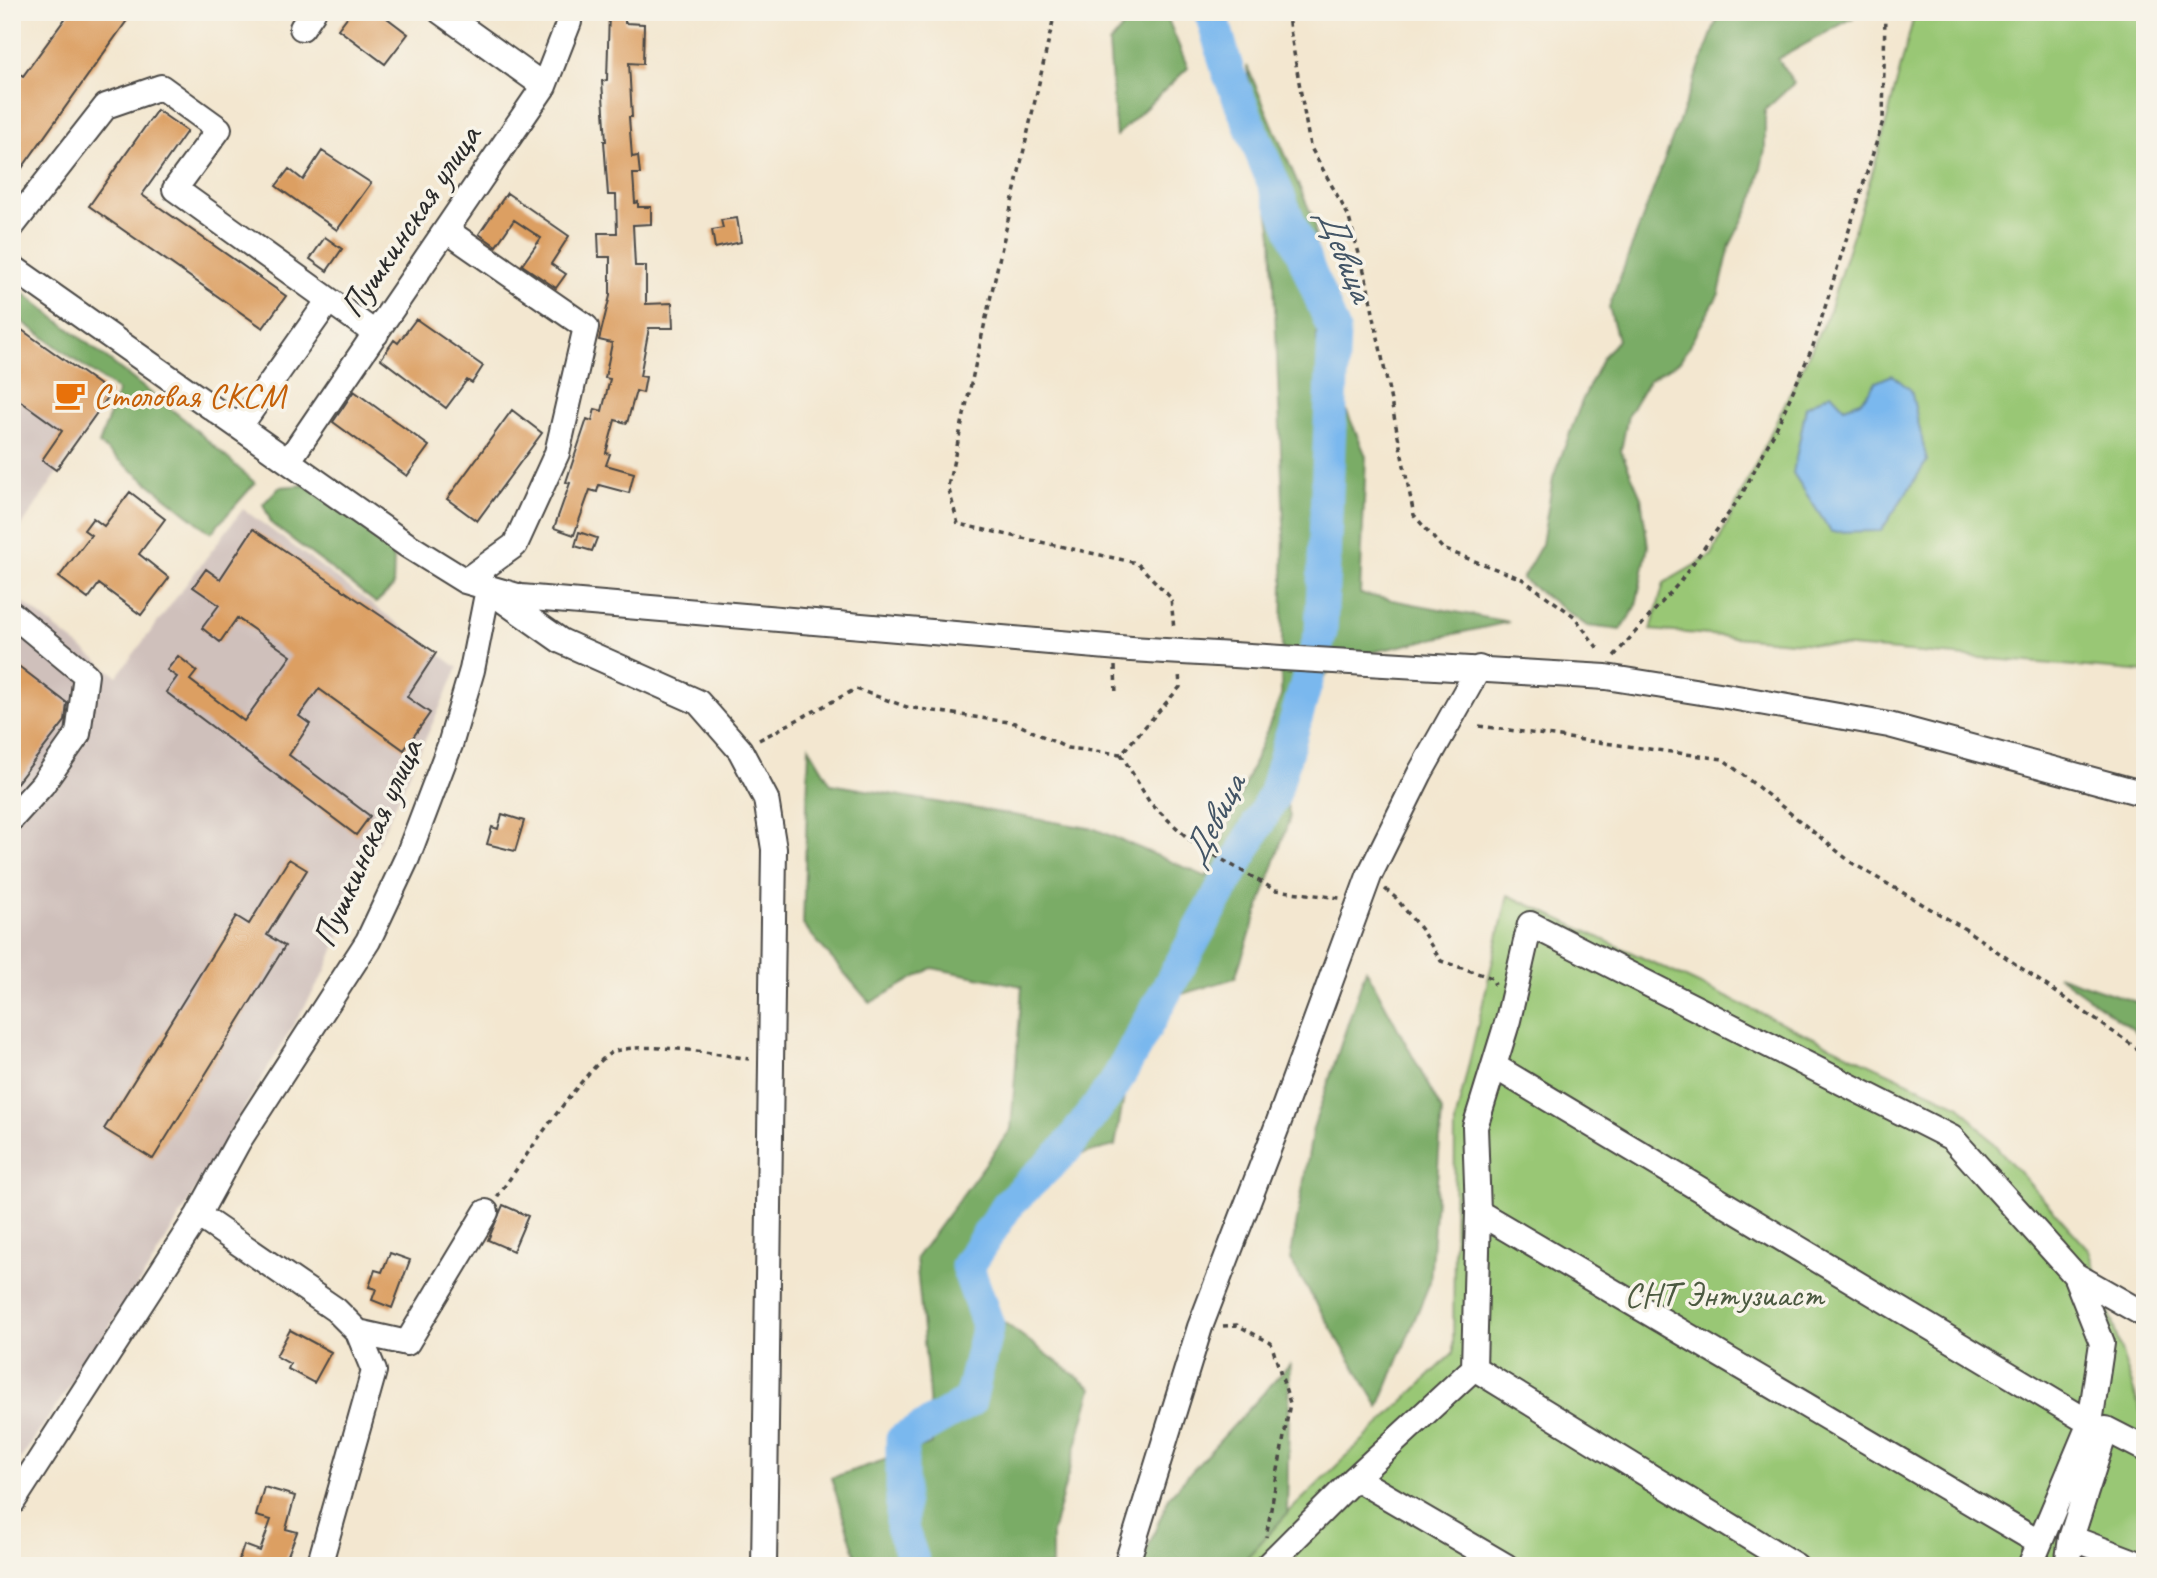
<svg xmlns="http://www.w3.org/2000/svg" width="2157" height="1578" font-family="Caveat,sans-serif">
<style>
.industrial{fill:#cfc0bb}
.green{fill:#99c775;stroke:#627950;stroke-width:2}
.forest{fill:#7aac66;stroke:#526c48;stroke-width:2}
.water{fill:#7ab8ee;stroke:#52728c;stroke-width:2}
.lines{fill:none;stroke-linecap:round;stroke-linejoin:round}
.river{stroke:#7ab8ee;stroke-width:33}
.building{fill:#dc9f62}
.minor-casing{stroke:#494744;stroke-width:28}
.path{stroke:#494744;stroke-width:3.5;stroke-dasharray:5 5;stroke-linecap:butt}
.minor{stroke:#fff;stroke-width:24}
.minor-bridge-casing{stroke:#494744;stroke-width:28;stroke-linecap:butt}
.minor-bridge{stroke:#fff;stroke-width:24}
.labels{text-anchor:middle;dominant-baseline:central;stroke-width:7;stroke-linejoin:round;paint-order:stroke}
.street-label{font-size:35px;fill:#2b2b2b;stroke:#f7f3e8}
.food-label{font-size:35px;fill:#c56008;stroke:#f7f3e8;text-anchor:start}
.park-label{font-size:35px;fill:#4c5a41;stroke:#f7f3e8}
.water-label{font-size:37px;font-style:italic;fill:#435566;stroke:#f7f3e8}
</style>
<rect width="100%" height="100%" fill="#f7f3e8"/>
<filter id="ink" filterUnits="userSpaceOnUse"><feTurbulence type="fractalNoise" baseFrequency=".0143" numOctaves="2"/><feDisplacementMap in="SourceGraphic" scale="14" xChannelSelector="R" yChannelSelector="G"/><feConvolveMatrix kernelMatrix="1 2 1 2 8 2 1 2 1" color-interpolation-filters="sRGB"/></filter>
<filter id="wash" filterUnits="userSpaceOnUse"><feTurbulence type="fractalNoise" baseFrequency=".00686" numOctaves="4" result="noise"/><feDisplacementMap in="SourceGraphic" scale="28" xChannelSelector="R" yChannelSelector="G"/><feGaussianBlur stdDeviation="1.57" result="paint"/><feColorMatrix in="noise" values="0 0 0 0 0 0 0 0 0 0 0 0 0 0 0 0 0 1.4 0 .05"/><feComposite in="paint" operator="in"/></filter>
<g filter="url(#wash)">
<rect width="100%" height="100%" fill="#f3e7d0"/>
<path class="industrial" d="M12,326L111,393L12,541Z
M243,509L458,668L371,858L325,972L148,1270L12,1472V551L15,596L117,676Z"/>
<path class="green" d="M1915,12H2145V672L1651,630L1664,583L1712,555L1828,314L1878,154Z
M1508,895L1960,1106L2089,1250L2141,1413L2145,1415V1566H1233L1453,1353L1455,1123Z"/>
<path class="forest" d="M1135,12H1165L1188,68L1116,136L1109,44Z
M1720,12H1849L1853,18L1778,59L1794,83L1765,110V150L1755,196L1730,245L1719,294L1680,361L1649,380L1628,415L1621,451L1641,497L1648,546L1636,606L1621,630L1587,626L1522,579L1542,544L1553,478L1582,401L1603,357L1618,340L1609,307Z
M1247,66L1315,223L1317,342L1366,456L1360,594L1509,622L1337,660L1273,751L1290,817L1235,978L1140,1007L1115,1146L1022,1169L962,1291L1092,1388L1052,1533V1566H859L831,1478L932,1444L928,1383L916,1258L1011,1129L1022,986L932,968L870,1003L803,925L809,747L831,784L1095,829L1207,877L1281,696L1284,525L1272,236Z
M12,284L185,420L255,483L211,533L99,444L118,391L12,314Z
M305,485L383,541L394,560L393,587L376,603L272,524L263,504L280,487Z
M1366,969L1442,1111L1430,1282L1379,1407L1290,1260L1313,1128Z
M2057,975L2145,1005V1038Z
M1290,1364L1287,1514L1239,1566H1140L1170,1495Z"/>
<path class="water" d="M1892,375L1911,390L1927,461L1881,531L1831,532L1793,473L1806,407L1831,393L1844,407L1861,401L1876,382Z"/>
<g class="lines">
<path class="river" d="M915,1566L902,1528V1440L970,1401L988,1325L967,1266L1009,1203L1065,1150L1114,1085L1274,795L1321,632L1334,331L1228,72L1211,12"/>
</g>
<g id="blocks">
<path class="building" d="M70,12H133L12,182V68L23,76Z
M351,12H379L408,34L385,64L338,29Z
M609,12H625V23L644,24L643,64L629,63L632,117H629L632,157L638,156L640,174H633L635,203L638,202V207H651V224L633,225L635,266H646V304L672,303L673,328H649L640,376L646,377L643,393L636,391L627,423L615,420L606,453L610,454L606,465L634,473L629,493L599,485L597,492L590,490L574,535L554,528L570,483L566,482L587,419L592,421L595,409L602,411L610,379L605,378L612,343L599,340L610,296V257H599L598,233H617L616,195H608L604,141H606L602,81L607,80Z
M157,110L187,131L142,195L286,296L263,328L89,206Z
M322,151L371,183L337,230L276,186L289,169L303,180Z
M507,193L569,236L551,264L566,274L556,288L522,265L541,238L514,220L496,246L479,234Z
M737,218L741,242L715,248L712,230L723,228L721,220Z
M325,237L342,249L327,271L310,259Z
M416,319L483,366L472,383L467,380L446,408L381,359L394,340L398,343Z
M12,323L111,393L56,470L42,460L62,431L12,395Z
M354,391L429,446L407,476L333,422Z
M512,410L542,433L477,521L447,499Z
M130,492L165,519L139,554L169,578L141,615L99,584L88,599L59,577L91,535L84,530L93,518L104,526Z
M253,529L436,653L407,697L430,713L404,750L319,689L299,716L310,724L289,755L370,816L356,835L166,692L177,677L167,670L178,656L197,671L190,680L244,721L291,656L237,618L220,642L202,628L219,605L193,587L206,569L220,579Z
M579,532L597,538L592,551L575,546Z
M12,661L67,703L65,721L12,789Z
M502,814L524,821L515,851L487,844L492,827L498,829Z
M289,859L307,870L267,935L285,946L153,1159L104,1129L236,916L249,924Z
M503,1205L528,1216L513,1251L488,1240Z
M390,1253L410,1260L392,1308L372,1300L376,1289L369,1287L375,1270L382,1272Z
M290,1330L331,1352L314,1383L288,1369L290,1364L276,1356Z
M264,1487L295,1496L286,1529L297,1532L286,1560L297,1564V1566H237L244,1545L260,1551L271,1520L256,1516Z"/>
</g>
</g>
<g filter="url(#ink)">
<use href="#blocks" fill-opacity="0" stroke="#494744" stroke-width="2"/>
<g class="lines">
<defs>
<path id="minor" d="M441,12L544,86
M302,28L313,12
M12,226L106,106L161,87L219,129L175,189L329,300L240,426
M446,230L586,327L557,453L515,545L465,581
M12,267L407,545L465,581L521,597L1131,649
M329,300L376,334
M289,460L544,86L569,22L568,12
M497,596L561,641L698,702L740,750L766,799L774,849L764,1566
M12,614L86,675L78,734L42,785L12,818
M1384,664L1606,677L1726,696L1889,725L2145,794
M1494,1066L2090,1423
M1478,1212L2038,1542
M198,1215L336,1310L358,1332L374,1371L319,1566
M358,1332L407,1343L486,1212
M1474,1368L1796,1566
M1355,1478L1506,1566
M12,1503L198,1215L238,1142L368,941L407,858L450,745L472,670L488,589
M2071,1538L2145,1566
M1126,1566L1200,1327L1278,1124L1369,876L1420,773L1479,668
M1267,1566L1355,1478L1474,1368L1478,1212L1475,1127L1508,1020L1530,924L1952,1138L2075,1275L2145,1315
M2030,1566L2090,1423L2102,1343L2075,1275
M2067,1566L2071,1538L2106,1429L2145,1449"/>
</defs>
<use href="#minor" class="minor-casing"/>
<path class="path" d="M1055,12L948,486L958,524L1137,563L1171,598L1174,630
M1287,12L1310,146L1348,215L1366,278L1414,515L1443,549L1522,579L1574,616L1599,650
M1614,656L1679,583L1741,496L1776,429L1813,346L1883,121L1885,12
M1115,666L1116,696
M1479,726L1723,759L1852,863L1965,929L2145,1054
M759,740L856,689L907,707L1015,723L1067,748L1121,754L1180,687L1179,672
M1121,754L1150,803L1192,842L1275,890L1340,898
M1385,889L1396,898L1422,931L1441,961L1492,978L1495,985
M497,1197C515,1172 592,1057 615,1051C649,1042 714,1053 749,1059
M1223,1326L1237,1325L1271,1343L1290,1403L1266,1537"/>
<use href="#minor" class="minor"/>
<defs>
<path id="minor-bridge" d="M1131,649L1384,664"/>
</defs>
<use href="#minor-bridge" class="minor-bridge-casing"/>
<use href="#minor-bridge" class="minor-bridge"/>
</g>
</g>
<defs>
<symbol id="cafe-bare" viewBox="-9 -9 18 18"><path d="M-5.5-4.5H6V0H3Q3 3.5 0 3.5H-2.5Q-5.5 3.5-5.5 0ZM3-3.2v2h1.7v-2ZM-6 4.5H4V6H-6Z" fill="#e8710a" stroke="#f7f3e8" stroke-width="2.5" paint-order="stroke"/></symbol>
</defs>
<g fill-rule="evenodd">
<use href="#cafe-bare" x="48" y="373" width="44" height="44"/>
</g>
<g class="labels">
<g class="street-label">
<text transform="translate(410 221) rotate(-56)">Пушкинская улица</text>
<text transform="translate(367 843) rotate(-66)">Пушкинская улица</text>
</g>
<g class="food-label">
<text x="93" y="395">Столовая СКСМ</text>
</g>
<g class="park-label">
<text x="1724" y="1294">СНТ Энтузиаст</text>
</g>
<g class="water-label">
<text transform="translate(1346 254) rotate(68)">Девица</text>
<text transform="translate(1213 820) rotate(-63)">Девица</text>
</g>
</g>
<rect width="2157" height="1578" fill="none" stroke="#f7f3e8" stroke-width="42"/>
</svg>
